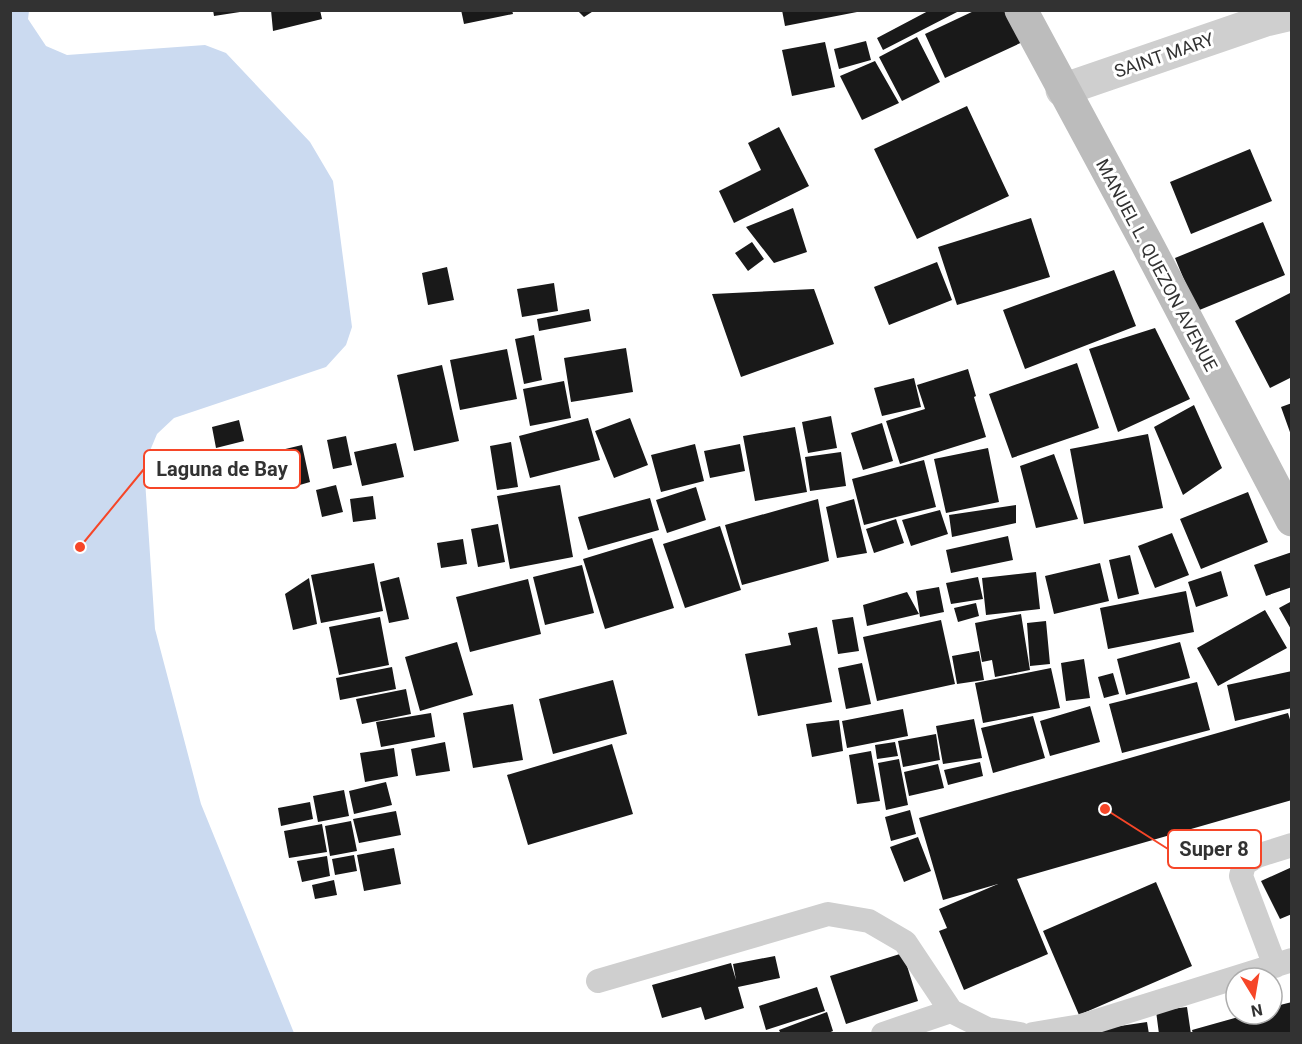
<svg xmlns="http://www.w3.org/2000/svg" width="1302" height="1044" font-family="Roboto,sans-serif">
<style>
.water{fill:#cbdaf0}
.building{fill:#191919}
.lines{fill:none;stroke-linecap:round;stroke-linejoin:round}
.lane{stroke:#cfcfcf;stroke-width:24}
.street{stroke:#cfcfcf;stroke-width:33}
.secondary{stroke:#bcbcbc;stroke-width:33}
.labels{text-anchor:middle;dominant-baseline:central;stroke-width:6;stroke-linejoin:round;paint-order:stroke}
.street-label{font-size:18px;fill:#323232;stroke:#fff}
.leader{fill:none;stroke:#f64628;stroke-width:2}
.callout-dot{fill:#f64628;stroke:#fff;stroke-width:2}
.callout{fill:#fff;stroke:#f64628;stroke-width:2}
.callout-label{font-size:20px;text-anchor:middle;font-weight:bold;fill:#323232}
</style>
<rect width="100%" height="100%" fill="#fff"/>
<path class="water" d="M10,11H29L28,19L46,46L67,55L205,45L226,53L310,142L333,181L352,327L346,345L326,367L174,418L157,434L144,465L155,629L201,804L294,1033H11Z"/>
<path class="building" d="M213,10H239L240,12L214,16Z
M271,10H320L322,19L273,31Z
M461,10H512L513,14L464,24Z
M577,10H595L584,17Z
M782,10H856L857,12L785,26Z
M930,10H961L883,50L877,38Z
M976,10H1013L1027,40L945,78L925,34Z
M917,37L940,82L902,101L879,57Z
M866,41L871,60L839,69L834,49Z
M825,42L835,87L792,96L782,50Z
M875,61L899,103L862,120L840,76Z
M967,106L1009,196L917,239L874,149Z
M779,127L809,186L734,223L719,191L761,170L748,143Z
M1250,149L1272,201L1191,234L1170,182Z
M793,208L807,252L774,263L746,227Z
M1031,218L1050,277L957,305L938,247Z
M1263,222L1285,275L1197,311L1175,258Z
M752,242L764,259L748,271L735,253Z
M937,262L952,300L889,325L874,287Z
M447,267L454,300L428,305L422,273Z
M1114,270L1136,326L1025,369L1003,310Z
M554,283L558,311L522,317L517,289Z
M814,289L834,344L741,377L712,294Z
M1292,292V377L1270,388L1235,321Z
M589,309L591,321L539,331L537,319Z
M1155,328L1190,399L1118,432L1089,349Z
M534,335L542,380L524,384L515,339Z
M626,348L633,392L571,402L564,358Z
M507,349L517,399L460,410L450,360Z
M1077,363L1099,428L1012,458L989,394Z
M442,365L459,441L414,451L397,375Z
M968,369L976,396L974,397L986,437L900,464L886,421L925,409L917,385Z
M914,378L921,407L882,416L874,388Z
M564,381L571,418L530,426L523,389Z
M1292,403V435H1291L1281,407Z
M1194,405L1222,468L1183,495L1154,427Z
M831,416L837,448L808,453L802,422Z
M588,418L600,460L530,478L519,436Z
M630,418L648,465L614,478L595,431Z
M239,420L244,441L216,448L212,427Z
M882,423L893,461L863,470L851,433Z
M795,427L807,492L755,501L743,436Z
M1148,434L1163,508L1084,524L1070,449Z
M346,436L352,465L333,469L327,440Z
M511,442L518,487L497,490L490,446Z
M396,443L404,477L362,486L354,452Z
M695,444L704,481L661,492L651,455Z
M740,444L745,471L710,478L704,451Z
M302,445L310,482L286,489L277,451Z
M988,448L999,502L946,513L934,459Z
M841,452L846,486L810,491L805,457Z
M1054,454L1078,519L1036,528L1020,466Z
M924,460L936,507L864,525L852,479Z
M336,485L343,512L322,517L316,490Z
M560,485L573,557L510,569L497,496Z
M696,487L706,520L667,533L656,500Z
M1248,492L1268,542L1201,569L1180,519Z
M373,496L376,519L353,522L350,499Z
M650,498L659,530L588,550L578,517Z
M818,499L829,561L742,585L725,525Z
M854,499L867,553L837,558L826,507Z
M1016,505V523L952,537L949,515Z
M940,510L948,534L911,546L902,520Z
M896,519L904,543L874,553L866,529Z
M498,524L505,562L478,567L471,529Z
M720,526L741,590L685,608L663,544Z
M1172,533L1189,575L1155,588L1138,546Z
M1008,536L1013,560L951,573L946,550Z
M652,538L674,608L605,629L583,559Z
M463,539L467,564L441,568L437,543Z
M1292,552V587L1266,596L1254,565Z
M1130,555L1139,594L1118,599L1109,560Z
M374,563L383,611L321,623L311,575Z
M1100,563L1109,601L1054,614L1045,576Z
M582,565L594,613L545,625L533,577Z
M1221,571L1228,596L1196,607L1188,582Z
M1036,572L1040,609L986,615L982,578Z
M399,577L409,619L389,623L380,582Z
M978,577L983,599L951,604L946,583Z
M309,578L317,624L293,630L285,594Z
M528,579L541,634L470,652L456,597Z
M939,587L944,612L920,617L916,591Z
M1186,591L1194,632L1108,649L1100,608Z
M907,592L919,614L867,626L863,605Z
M1292,601V631L1279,608Z
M976,603L979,616L958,622L954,608Z
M1265,610L1287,648L1218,686L1197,648Z
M1021,614L1030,670L995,677L992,660L982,662L975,623Z
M380,617L389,665L339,675L329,627Z
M853,617L859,651L838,654L832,620Z
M941,620L955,684L877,701L863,637Z
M1046,621L1050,664L1030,666L1027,623Z
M817,627L832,702L758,716L745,654L791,645L788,633Z
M457,642L473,695L420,711L405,657Z
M1180,642L1190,678L1126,695L1117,659Z
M979,651L984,680L957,684L952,656Z
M1084,659L1090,698L1066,701L1061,663Z
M862,663L871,704L846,709L838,668Z
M392,667L396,689L340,700L336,678Z
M1051,668L1060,708L983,723L975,683Z
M1292,671V708L1235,721L1227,685Z
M1113,673L1119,694L1104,698L1098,677Z
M613,680L627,734L553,754L539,699Z
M1197,682L1210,730L1122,753L1109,704Z
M406,689L411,714L362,724L356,699Z
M513,704L523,760L473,768L463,713Z
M1090,706L1100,742L1050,756L1040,721Z
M903,709L908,736L847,748L842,721Z
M431,713L435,737L381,747L376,722Z
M1288,713L1292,726V800L1017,879L1048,954L964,990L939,931L947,928L939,909L998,884L943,900L919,818Z
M1033,716L1045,758L993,773L981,728Z
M974,719L982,758L943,764L936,726Z
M839,720L843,751L812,757L806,724Z
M936,734L940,760L903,767L898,741Z
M445,742L450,771L416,776L411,749Z
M895,742L898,756L877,759L875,745Z
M612,744L633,814L528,845L507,775Z
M394,748L398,776L365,782L360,753Z
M871,751L880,801L857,804L849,755Z
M899,759L908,805L886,810L878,763Z
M980,762L983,776L948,785L944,770Z
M938,764L944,788L909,796L904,772Z
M386,782L392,805L354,814L349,791Z
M344,790L349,816L318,822L313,796Z
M310,802L313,819L281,826L278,808Z
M910,810L916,834L891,841L885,817Z
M396,811L401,835L359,843L353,819Z
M351,821L357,851L330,856L325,826Z
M322,824L327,852L289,858L284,831Z
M918,837L931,871L904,882L890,847Z
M394,848L401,884L364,891L357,855Z
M354,855L357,871L335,875L332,859Z
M327,856L330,876L302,882L297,861Z
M1292,867V914L1280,919L1261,881Z
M334,880L337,895L315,899L312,885Z
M1156,882L1192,966L1079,1015L1043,931Z
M903,953L918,1001L846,1024L830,976Z
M775,956L780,978L738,987L744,1008L705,1020L701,1007L662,1018L652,985L731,963L736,980L733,964Z
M817,987L825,1011L766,1030L759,1006Z
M1292,1002V1034H1193L1192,1030L1249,1014H1272V1007Z
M1187,1007L1191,1034H1159L1156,1011Z
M827,1012L833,1031L826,1034H781L779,1030Z
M1147,1022L1149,1034H1100V1029Z"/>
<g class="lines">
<path class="lane" d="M1275,966L1241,876L1244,864L1257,856L1292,845
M598,981L828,914L869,921L905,942L951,1011L987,1029L1020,1034
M883,1034L951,1011
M1033,1034L1081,1026L1292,960"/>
<path class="street" d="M1062,90L1266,20L1292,14"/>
<path class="secondary" d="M1021,10L1146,242L1292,520"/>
</g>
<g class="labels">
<g class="street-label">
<text transform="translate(1164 55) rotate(-19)">SAINT MARY</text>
<text transform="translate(1157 265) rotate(62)">MANUEL L. QUEZON AVENUE</text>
</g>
</g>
<path class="leader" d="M80 547L144 469M1105 809L1168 849"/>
<g class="callout-dot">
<circle cx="80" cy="547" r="6"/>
<circle cx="1105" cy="809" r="6"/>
</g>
<g class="callout">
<rect x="144" y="450" width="156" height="38" rx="6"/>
<rect x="1168" y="830" width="93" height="38" rx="6"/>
</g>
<g class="callout-label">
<text x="222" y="476">Laguna de Bay</text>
<text x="1214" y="856">Super 8</text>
</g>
<rect width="1302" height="1044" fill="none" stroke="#323232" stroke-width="24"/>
<g transform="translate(1254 996) rotate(169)"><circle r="28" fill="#ffffff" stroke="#adadad" stroke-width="1.5"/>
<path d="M0-4.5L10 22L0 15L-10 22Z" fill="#f64628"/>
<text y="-9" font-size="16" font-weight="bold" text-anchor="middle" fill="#323232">N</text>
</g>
</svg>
